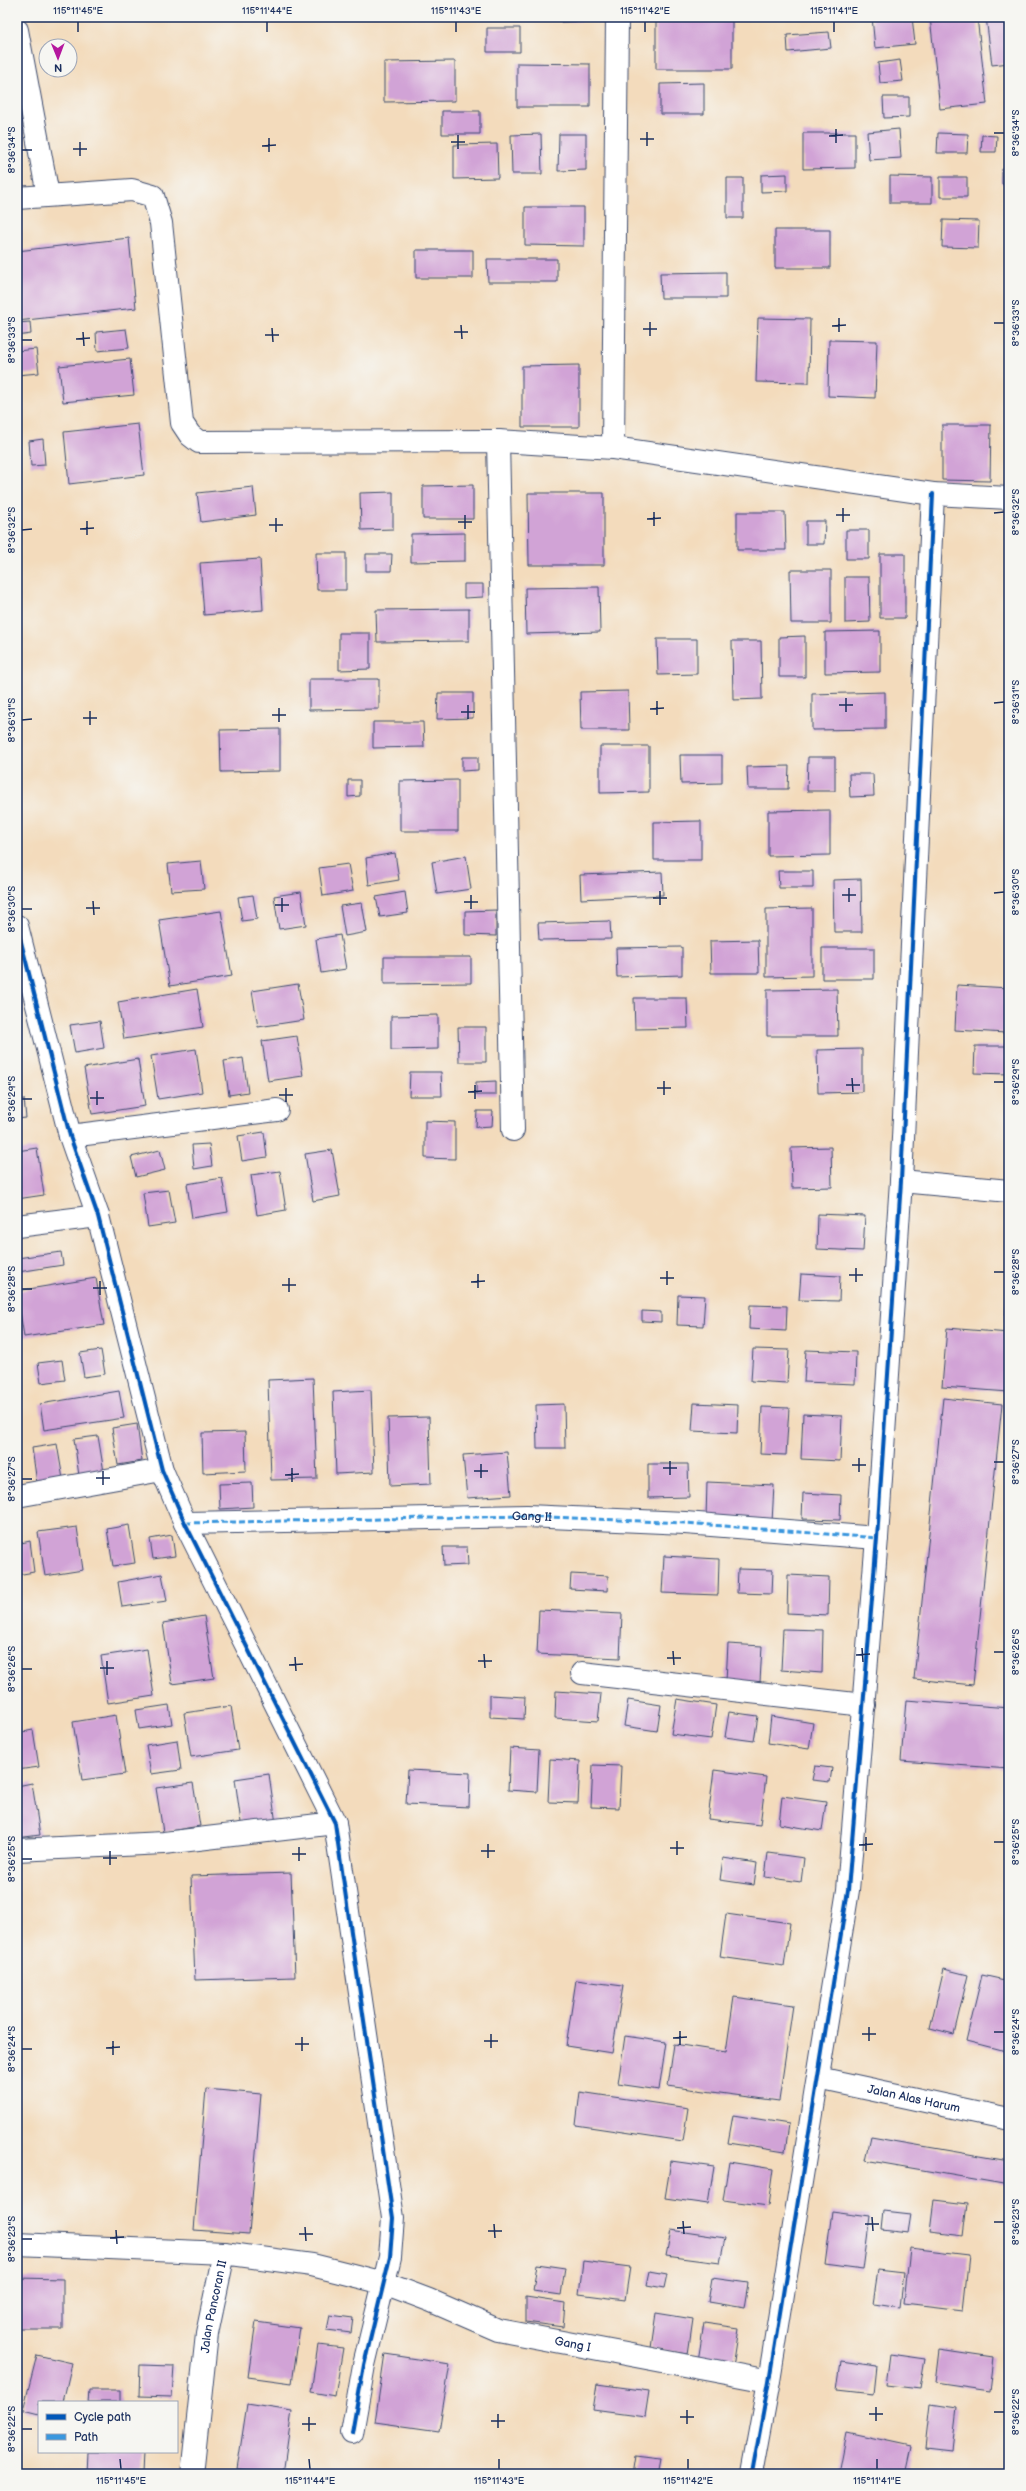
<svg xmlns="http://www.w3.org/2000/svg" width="1026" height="2491" font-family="'Balsamiq Sans',sans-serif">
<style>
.building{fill:#d1a3d6}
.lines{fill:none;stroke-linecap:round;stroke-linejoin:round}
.street-casing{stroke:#3b496c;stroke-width:24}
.street{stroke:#fff;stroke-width:22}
.quiet{stroke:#3a97de;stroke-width:3;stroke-dasharray:6 3;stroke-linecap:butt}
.cycleway-casing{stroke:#f6f6f2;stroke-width:6}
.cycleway{stroke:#0057b8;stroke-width:4}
.ticks{fill:none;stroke:#1b2f5e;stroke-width:1.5}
.labels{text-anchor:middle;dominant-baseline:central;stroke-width:4;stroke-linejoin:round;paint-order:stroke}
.street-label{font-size:12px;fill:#1b2f5e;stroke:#f6f6f2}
.neatline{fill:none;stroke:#1b2f5e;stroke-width:1.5}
.ticks-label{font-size:10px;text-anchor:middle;fill:#1b2f5e}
</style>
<rect width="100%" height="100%" fill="#f6f6f2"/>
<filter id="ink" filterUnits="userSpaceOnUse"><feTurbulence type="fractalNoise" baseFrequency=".025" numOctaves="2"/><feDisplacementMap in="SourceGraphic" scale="8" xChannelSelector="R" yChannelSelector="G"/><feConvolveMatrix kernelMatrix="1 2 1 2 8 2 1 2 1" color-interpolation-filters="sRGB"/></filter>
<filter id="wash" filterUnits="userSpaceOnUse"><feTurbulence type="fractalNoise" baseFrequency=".012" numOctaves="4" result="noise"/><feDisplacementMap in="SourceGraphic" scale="16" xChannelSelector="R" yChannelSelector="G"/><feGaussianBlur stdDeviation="0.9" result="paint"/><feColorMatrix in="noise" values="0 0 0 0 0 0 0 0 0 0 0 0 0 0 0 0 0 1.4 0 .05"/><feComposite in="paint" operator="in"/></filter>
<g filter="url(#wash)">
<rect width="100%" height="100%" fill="#f3dbbc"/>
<g id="blocks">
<path class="building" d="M561,17H583V21L561,22Z
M656,17H732V69H656Z
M872,17H912L915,44L875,48Z
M930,17H977L987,104L940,109Z
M986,17H1009V63L992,65Z
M487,28H520V52H487Z
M829,32L831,48L788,52L787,35Z
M900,60L903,81L880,83L878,63Z
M455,61V101L384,102V62Z
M517,63L590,64V107H517Z
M704,83V114H660V84Z
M883,97H909V117L884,118Z
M442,111H480V134H442Z
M899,129L901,158L869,160L867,132Z
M803,133H855V168L803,169Z
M938,133L968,134L967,153H937Z
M541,134L542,174H512L511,135Z
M559,134H586V170L558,171Z
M982,135L997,136L996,152H981Z
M497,144L498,178L454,179V145Z
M1002,169H1009V184H1002Z
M787,174V191L761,192V175Z
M890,176L932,177V203H890Z
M940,177H967V197H940Z
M727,178H743V218H727Z
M525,207H584V246L525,245Z
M943,220L979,221L978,248L942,247Z
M775,230H830V268H775Z
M129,238L136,308L17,321V251Z
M416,250H473V278H416Z
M487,259H557V282H488Z
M726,272V298H661L660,273Z
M758,318L810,319L809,383L756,382Z
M30,322L31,334L17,336V323Z
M126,329L129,348L97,351L96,332Z
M829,340L877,341L875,398L828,396Z
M36,349L39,373L17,375V351Z
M130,359L134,395L63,402L59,366Z
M579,365V427H522V366Z
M138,424L144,475L69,484L64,432Z
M942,425H991L990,481L942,480Z
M43,439L45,465L31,466L29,441Z
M473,485V519H423V486Z
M253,487L256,515L201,522L197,493Z
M393,492V529L361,530L360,493Z
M528,493H604V565H529Z
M737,512H785L786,550H737Z
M806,521H825L824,544H806Z
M846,530H869V559H846Z
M465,533V561L411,562V534Z
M316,553H346V590H317Z
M366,554H392L391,571H366Z
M880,554H905V618H880Z
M260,559L263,610L204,615L200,563Z
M790,570H831V623H791Z
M845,577H869L870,622L845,623Z
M464,584H483V597L464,598Z
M599,587L600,632L526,634L525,588Z
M469,609V641L377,642L376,610Z
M880,631V672L825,673V632Z
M339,633H370V669L339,670Z
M805,636V677H779V637Z
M657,639H697V674L658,675Z
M732,641H761L762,699L733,700Z
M309,679H379V709L309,710Z
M628,691L629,730H581L580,692Z
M885,692V729L812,730V694Z
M438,693H473V718L437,719Z
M373,722H423L424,747L373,748Z
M280,729V771L221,772L220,730Z
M600,746H649V792L600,793Z
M680,755H722V783L681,784Z
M462,757H478V770L462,771Z
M808,757H835V791H807Z
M789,766L788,789H748L747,767Z
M849,774H873L874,796L850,797Z
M348,780H360V796L348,797Z
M458,780V831H400V781Z
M830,810V855L768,856V811Z
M701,821V860H654V822Z
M395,853L399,880L369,885L366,858Z
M466,856L471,889L437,894L432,862Z
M201,861L204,889L171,891L168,864Z
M348,864L353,891L323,896L319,868Z
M778,871H813V888H779Z
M662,872L663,895L581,899L580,875Z
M861,879L862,932H834L833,880Z
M301,892L306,925L279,929L274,896Z
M405,892L408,913L380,917L376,897Z
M253,895L257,919L242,921L238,897Z
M362,903L367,932L345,936L340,906Z
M812,908V976L766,977V909Z
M496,910V936L465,935V911Z
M221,911L232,976L170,986L159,920Z
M610,921L611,939L539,940L538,923Z
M340,935L346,969L321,973L316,939Z
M758,940L759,973H711L710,941Z
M682,947V975L617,977L616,948Z
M822,948H874V979H822Z
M384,957H471V983L384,984Z
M298,984L304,1020L258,1027L252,991Z
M957,985L1009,988L1006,1033L955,1030Z
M197,989L203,1027L124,1039L118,1002Z
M837,989L838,1036H767V990Z
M634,998H687L688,1028L635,1029Z
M438,1015V1049L391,1050V1016Z
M100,1021L104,1048L75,1053L70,1025Z
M458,1027H486V1062H459Z
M297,1036L303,1076L268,1081L262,1041Z
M975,1046H1009V1074L974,1073Z
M196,1049L202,1092L158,1099L151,1056Z
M862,1049V1092L818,1093L817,1050Z
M243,1058L248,1092L229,1095L224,1061Z
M138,1059L145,1106L92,1114L84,1068Z
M410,1072H441L442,1096H409Z
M496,1081V1095H476V1082Z
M24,1099L26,1118L17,1119V1100Z
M477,1111H493L492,1126L476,1127Z
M425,1121L455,1122V1159L425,1158Z
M264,1132L267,1157L242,1161L238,1136Z
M209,1144L212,1166L194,1169L192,1145Z
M831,1147L832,1187L792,1188L791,1148Z
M37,1148L44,1195L17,1199V1151Z
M160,1150L165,1170L136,1177L131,1157Z
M332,1150L340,1196L313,1201L305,1154Z
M280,1171L286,1210L257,1215L251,1175Z
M222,1178L228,1212L192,1218L187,1184Z
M169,1190L175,1223L148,1227L143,1193Z
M818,1214L865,1216L863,1251L817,1249Z
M61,1252L63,1265L18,1272L17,1258Z
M801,1274L840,1276L839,1301L799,1300Z
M96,1278L104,1325L24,1337L17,1291Z
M1007,1289H1009V1322H1005Z
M678,1295L705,1296L703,1326L677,1325Z
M750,1305L787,1306L786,1331L749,1329Z
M642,1311L661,1312V1322L642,1321Z
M947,1328L1009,1333V1392L942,1387Z
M753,1349L789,1350L787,1383L751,1381Z
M101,1350L105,1374L84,1377L80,1353Z
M806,1350L856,1352L855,1384L804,1382Z
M62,1360L65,1380L41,1383L38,1363Z
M313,1378L317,1479L271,1480L268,1380Z
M371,1390L374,1472L336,1474L333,1392Z
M119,1391L124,1418L44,1430L40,1404Z
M943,1398L1002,1404L973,1685L914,1679Z
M694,1403L738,1405L737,1433L692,1431Z
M564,1404L565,1448H537L536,1405Z
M762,1407L789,1408L786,1455L760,1454Z
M803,1414L842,1416L840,1461L801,1459Z
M429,1417L431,1484L390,1486L388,1418Z
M137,1424L142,1461L118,1465L112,1428Z
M245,1432L246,1471L203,1473L202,1433Z
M98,1436L104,1472L79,1476L74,1439Z
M57,1444L63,1479L37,1483L32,1448Z
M507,1452L511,1495L467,1498L463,1455Z
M648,1464H688L689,1497L648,1498Z
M707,1482L774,1485L772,1522L706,1519Z
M252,1483L253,1507L220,1509L219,1484Z
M803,1493L841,1495L840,1520L802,1519Z
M129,1525L135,1563L113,1566L107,1529Z
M77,1527L83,1570L45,1576L38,1532Z
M172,1535L175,1556L153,1559L150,1539Z
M30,1541L34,1572L17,1575V1544Z
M443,1547H467L468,1565L444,1566Z
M664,1556L719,1559L718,1595L662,1593Z
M738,1569L773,1570L772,1594L737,1593Z
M162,1574L167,1601L122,1607L118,1582Z
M571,1574L608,1576L607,1591L570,1589Z
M788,1575L829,1577L828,1615L787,1613Z
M539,1610L622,1614L620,1658L537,1654Z
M204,1616L214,1678L172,1684L163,1623Z
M783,1629L823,1630L822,1673L781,1670Z
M728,1644L762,1646L760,1682L726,1681Z
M147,1649L154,1696L108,1703L101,1656Z
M556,1691L601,1694L598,1721L555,1718Z
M490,1695L525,1697L524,1719L490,1717Z
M677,1699L716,1705L711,1739L671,1734Z
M628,1700L661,1705L657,1731L624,1726Z
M906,1700L1009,1708V1769L901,1761Z
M169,1705L172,1724L139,1729L136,1710Z
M231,1706L238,1750L191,1757L184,1713Z
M729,1712L758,1716L754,1741L725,1737Z
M116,1715L125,1774L82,1780L73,1722Z
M771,1716L813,1723L809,1749L768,1743Z
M33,1730L39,1767L17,1770V1733Z
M177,1740L181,1770L151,1774L146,1745Z
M510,1748L539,1750L537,1792L508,1790Z
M550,1759L580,1761L578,1803L548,1802Z
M593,1765L621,1766L619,1808L591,1807Z
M815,1766L832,1768L830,1782L812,1780Z
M408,1770L470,1773L469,1807L406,1804Z
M714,1770L766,1777L760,1825L708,1819Z
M269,1774L276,1824L242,1830L235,1779Z
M32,1783L40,1835L17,1838V1786Z
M193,1783L200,1826L163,1832L156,1788Z
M782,1796L826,1802L822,1831L779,1824Z
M768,1853L804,1858L801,1882L765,1877Z
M723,1858L757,1863L754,1885L720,1880Z
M291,1873L295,1977L195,1980L191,1876Z
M726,1914L790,1923L784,1966L720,1957Z
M944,1969L968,1975L954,2034L930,2028Z
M982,1975L1009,1981V2052L966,2041Z
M576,1980L623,1986L612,2053L566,2046Z
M734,1997L793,2005L779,2101L668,2086L674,2044L726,2052Z
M625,2036L666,2042L659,2090L618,2084Z
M206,2089L261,2094L249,2234L194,2230Z
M580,2092L688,2108L683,2141L576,2125Z
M733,2115L789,2124L785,2152L728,2143Z
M870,2137L1009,2161V2185L865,2160Z
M671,2161L714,2167L708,2204L665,2198Z
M729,2162L773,2169L768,2206L723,2200Z
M934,2200L967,2204L963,2236L930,2232Z
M832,2211L870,2216L863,2270L825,2265Z
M884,2211L911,2214L908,2233L882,2230Z
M671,2230L725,2238L720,2263L666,2256Z
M910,2248L969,2255L963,2310L904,2303Z
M583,2261L630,2267L625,2300L579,2294Z
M537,2264L565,2268L561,2295L533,2291Z
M878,2270L904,2273L900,2307L873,2303Z
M650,2271L667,2274L664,2288L647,2285Z
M17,2278L63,2279V2329H17Z
M712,2278L748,2283L744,2308L708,2302Z
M526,2297L565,2303L563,2327L526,2322Z
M656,2313L693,2319L688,2354L651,2348Z
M330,2315L353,2318L351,2333L327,2330Z
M256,2322L300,2328L292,2383L248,2377Z
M704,2323L739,2328L733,2367L698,2361Z
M318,2345L343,2348L335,2396L311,2392Z
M939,2349L993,2357L989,2390L935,2382Z
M385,2354L450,2364L439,2431L375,2422Z
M890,2354L925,2359L920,2389L886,2385Z
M37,2355L72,2363L63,2402H39V2414L23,2410Z
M841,2361L876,2366L873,2394L837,2390Z
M140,2365L174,2366L172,2397L139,2396Z
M597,2384L649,2391L645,2417L593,2410Z
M89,2390H120V2402H88Z
M247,2404L292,2411L283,2474L237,2470Z
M931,2404L957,2408L952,2450L926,2447Z
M846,2432L911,2446L905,2474L838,2473Z
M88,2452H143L142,2474H87Z
M636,2455L661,2458L658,2474H633Z"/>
</g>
</g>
<g filter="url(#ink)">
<use href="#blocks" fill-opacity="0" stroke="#3b496c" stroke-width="1"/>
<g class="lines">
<defs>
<g id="street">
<path d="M17,30L48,195"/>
<path d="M17,198L132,190L153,196L161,223L182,423L190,435L199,442L498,441L613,448L933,494L1009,498"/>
<path d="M498,441L513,1130"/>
<path d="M613,448L617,17"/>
<path d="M17,926L70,1136L98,1216L162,1470L185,1523L335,1823L393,2218L390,2257L364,2365L352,2433"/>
<path d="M70,1136L277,1110"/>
<path d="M901,1181L1009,1191"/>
<path d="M17,1226L98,1216"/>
<path d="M17,1496L162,1470"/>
<path id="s1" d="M185,1523L527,1516L685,1523L877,1538"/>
<path d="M582,1673L864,1705"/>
<path d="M17,1850L164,1843L335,1823"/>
<path id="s2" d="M818,2078L1009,2119"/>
<path d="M17,2244L224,2253"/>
<path id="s3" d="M192,2474L207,2334L224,2253L312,2265L384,2283L429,2300L498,2330L769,2381"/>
<path d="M752,2474L769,2381L848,1890L877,1538L901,1181L933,494"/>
</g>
</defs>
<use href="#street" class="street-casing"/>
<use href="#street" class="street"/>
<path class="quiet" d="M185,1523L527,1516L685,1523L877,1538"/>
<defs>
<path id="cycleway" d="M17,926L70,1136L98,1216L162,1470L185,1523L335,1823L393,2218L390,2257L364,2365L352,2433
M752,2474L769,2381L848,1890L877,1538L901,1181L933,494"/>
</defs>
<use href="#cycleway" class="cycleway-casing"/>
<use href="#cycleway" class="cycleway"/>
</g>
</g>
<path class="ticks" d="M78,22V32M267,22V32M456,22V32M645,22V32M834,22V32M836,129V143M647,132V146M994,133H1004M458,135V149M829,136L843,135M269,138V152M640,139H654M80,142V156M451,142H465M262,146L276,145M73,149H87M22,150H32M839,318V332M650,322V336M994,323H1004M461,325L462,339M832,326L846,325M272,328L273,342M643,329H657M83,332L84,346M454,332H468M265,335H279M76,339L90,338M22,340H32M843,508V522M654,512V526M994,513L1004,512M465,515V529M836,515H850M276,518V532M647,519L661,518M87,521V535M458,522H472M269,525H283M80,529L94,528M22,530L32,529M846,698V712M657,701V715M994,703L1004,702M468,705V719M839,705H853M279,708V722M650,709L664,708M90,711V725M461,712H475M272,715H286M83,718H97M22,720L32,719M849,888V902M660,891V905M994,893L1004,892M471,895V909M842,895H856M282,898V912M653,898H667M93,901L94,915M464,902H478M275,905H289M86,908H100M22,909H32M852,1078L853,1092M664,1081V1095M994,1082H1004M475,1085V1099M846,1085H860M286,1088V1102M657,1088H671M97,1091V1105M468,1092L482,1091M279,1095H293M90,1098H104M22,1099H32M856,1268V1282M667,1271V1285M994,1272H1004M478,1274V1288M849,1275H863M289,1278V1292M660,1278H674M100,1281V1295M471,1282L485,1281M282,1285H296M93,1288H107M22,1289H32M859,1458V1472M670,1461V1475M994,1462H1004M481,1464V1478M852,1465H866M292,1468V1482M663,1468H677M103,1471V1485M474,1471H488M285,1475L299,1474M96,1478H110M22,1479H32M862,1648L863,1662M673,1651L674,1665M994,1652H1004M484,1654L485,1668M856,1655L870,1654M295,1657L296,1671M667,1658H681M107,1661V1675M478,1661H492M289,1665L303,1664M100,1668H114M22,1669H32M866,1837V1851M677,1841V1855M994,1842H1004M488,1844V1858M859,1845L873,1844M299,1847V1861M670,1848H684M110,1851V1865M481,1851H495M292,1854H306M103,1858H117M22,1859H32M869,2027V2041M680,2031V2045M994,2032H1004M491,2034V2048M862,2034H876M302,2037V2051M673,2038L687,2037M113,2041V2055M484,2041H498M295,2044H309M106,2048L120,2047M22,2049H32M872,2217L873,2231M683,2221L684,2234M994,2222H1004M494,2224L495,2238M865,2224H879M305,2227L306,2241M677,2228L691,2227M116,2230L117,2244M488,2231H502M299,2234H313M110,2238L124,2237M22,2239H32M876,2407V2421M687,2410V2424M994,2412H1004M498,2414V2428M869,2414H883M309,2417V2431M680,2417H694M491,2421H505M302,2424H316M22,2429H32M120,2459L121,2469M309,2459L310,2469M499,2459V2469M688,2459V2469M877,2459V2469"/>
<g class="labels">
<g class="street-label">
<text stroke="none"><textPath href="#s1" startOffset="347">Gang II</textPath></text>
<text stroke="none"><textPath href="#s2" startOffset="98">Jalan Alas Harum</textPath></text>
<text stroke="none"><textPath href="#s3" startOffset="169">Jalan Pancoran II</textPath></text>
<text stroke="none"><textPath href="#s3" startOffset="586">Gang I</textPath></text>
</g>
</g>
<rect width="1026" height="2491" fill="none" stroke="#f6f6f2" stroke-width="44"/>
<rect x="38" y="2401" width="140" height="52" fill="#f6f6f2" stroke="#9ea6b7"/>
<rect x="46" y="2414" width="20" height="6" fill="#0057b8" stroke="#9ea6b7"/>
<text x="74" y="2421" font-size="12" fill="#1b2f5e">Cycle path</text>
<rect x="46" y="2434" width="20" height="6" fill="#3a97de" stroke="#9ea6b7"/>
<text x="74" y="2441" font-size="12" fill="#1b2f5e">Path</text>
<g transform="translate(58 58) rotate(179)"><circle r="19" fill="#f6f6f2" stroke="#9ea6b7"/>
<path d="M0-3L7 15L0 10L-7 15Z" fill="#b5179e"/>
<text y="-6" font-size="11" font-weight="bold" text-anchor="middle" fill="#1b2f5e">N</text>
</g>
<rect x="22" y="22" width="982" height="2447" class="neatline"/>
<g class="ticks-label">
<text x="78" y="14">115°11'45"E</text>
<text x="267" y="14">115°11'44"E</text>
<text x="456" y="14">115°11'43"E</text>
<text x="645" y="14">115°11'42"E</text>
<text x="834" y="14">115°11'41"E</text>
<text transform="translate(1015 133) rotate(-90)" y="4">8°36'34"S</text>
<text transform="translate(11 150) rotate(-90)" y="4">8°36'34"S</text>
<text transform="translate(1015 323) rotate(-90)" y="4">8°36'33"S</text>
<text transform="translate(11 340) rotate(-90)" y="4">8°36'33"S</text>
<text transform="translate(1015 512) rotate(-90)" y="4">8°36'32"S</text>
<text transform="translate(11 530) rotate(-90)" y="4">8°36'32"S</text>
<text transform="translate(1015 702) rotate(-90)" y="4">8°36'31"S</text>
<text transform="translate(11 720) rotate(-90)" y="4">8°36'31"S</text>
<text transform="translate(1015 892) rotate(-90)" y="4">8°36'30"S</text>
<text transform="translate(11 909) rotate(-90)" y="4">8°36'30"S</text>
<text transform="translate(1015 1082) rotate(-90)" y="4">8°36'29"S</text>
<text transform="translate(11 1099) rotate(-90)" y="4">8°36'29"S</text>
<text transform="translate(1015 1272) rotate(-90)" y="4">8°36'28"S</text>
<text transform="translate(11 1289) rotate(-90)" y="4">8°36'28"S</text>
<text transform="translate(1015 1462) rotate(-90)" y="4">8°36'27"S</text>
<text transform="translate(11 1479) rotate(-90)" y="4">8°36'27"S</text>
<text transform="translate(1015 1652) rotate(-90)" y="4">8°36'26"S</text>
<text transform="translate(11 1669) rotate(-90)" y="4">8°36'26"S</text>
<text transform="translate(1015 1842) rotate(-90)" y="4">8°36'25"S</text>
<text transform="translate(11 1859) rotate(-90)" y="4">8°36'25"S</text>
<text transform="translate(1015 2032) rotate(-90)" y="4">8°36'24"S</text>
<text transform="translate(11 2049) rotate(-90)" y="4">8°36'24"S</text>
<text transform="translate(1015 2222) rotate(-90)" y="4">8°36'23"S</text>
<text transform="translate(11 2239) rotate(-90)" y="4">8°36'23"S</text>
<text transform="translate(1015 2412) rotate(-90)" y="4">8°36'22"S</text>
<text transform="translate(11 2429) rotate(-90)" y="4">8°36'22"S</text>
<text x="121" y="2484">115°11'45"E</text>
<text x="310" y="2484">115°11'44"E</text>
<text x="499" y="2484">115°11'43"E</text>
<text x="688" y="2484">115°11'42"E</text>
<text x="877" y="2484">115°11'41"E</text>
</g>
</svg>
